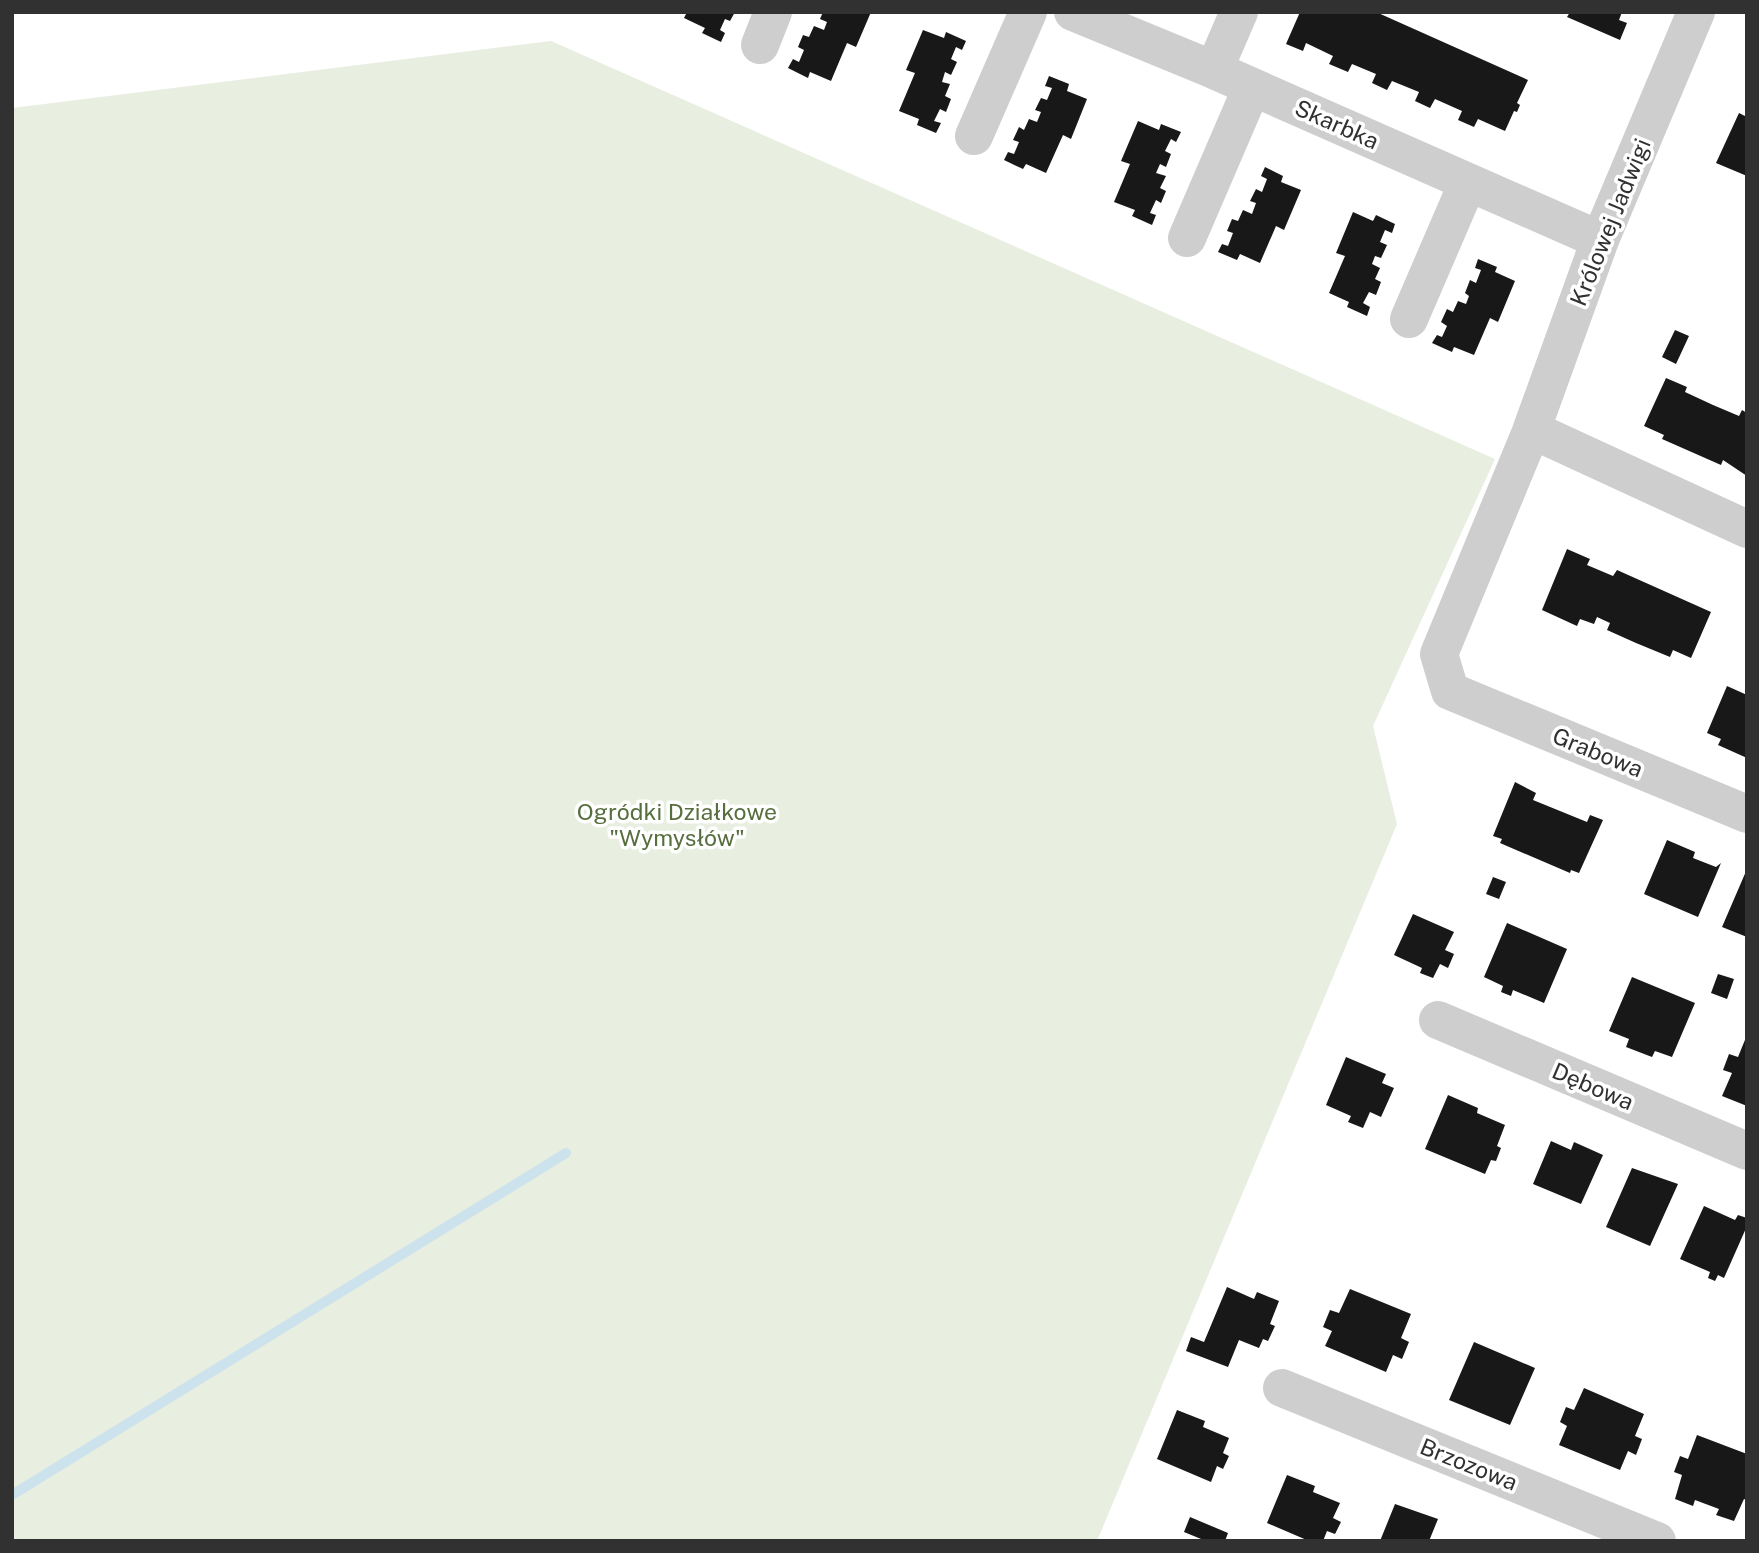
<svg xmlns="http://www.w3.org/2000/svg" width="1759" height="1553" font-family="'Public Sans',sans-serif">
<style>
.green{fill:#e8eee0}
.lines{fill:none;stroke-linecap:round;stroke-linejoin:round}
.stream{stroke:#cce3ed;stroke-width:10}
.building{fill:#181818}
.minor{stroke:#cecece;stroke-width:38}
.labels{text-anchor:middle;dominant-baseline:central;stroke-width:7;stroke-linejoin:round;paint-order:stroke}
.street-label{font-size:23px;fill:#313131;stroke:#fff}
.park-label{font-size:23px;fill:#576e3e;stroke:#fff}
</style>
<rect width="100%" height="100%" fill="#fff"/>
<path class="green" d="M551,41L1495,459L1373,726L1397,824L1097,1541H12V108Z"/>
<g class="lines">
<path class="stream" d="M12,1495L566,1153"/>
</g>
<path class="building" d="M687,12H735L730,21L725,19L720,30L725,33L721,42L702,33L705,28L684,18Z
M823,12H871L856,47L847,43L831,81L810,72L808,78L788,68L793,59L799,62L804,50L798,47L803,35L809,37L814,26L824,30L827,22L820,19Z
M1300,12H1376L1528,80L1517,103L1520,105L1517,112L1514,111L1505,131L1478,119L1474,127L1458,120L1462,111L1435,99L1430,108L1415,101L1419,92L1392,81L1387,90L1372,83L1376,74L1352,64L1348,72L1329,64L1333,56L1306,43L1303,51L1286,44Z
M1570,12H1622L1619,20L1627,23L1620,40L1567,17Z
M923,30L944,38L946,32L966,41L962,50L956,47L951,59L957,62L951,75L945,72L942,82L950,84L945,96L951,99L946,112L940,109L934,121L941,123L936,133L917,125L919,119L899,111L915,73L906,70Z
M1049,76L1069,84L1067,91L1087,99L1071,139L1063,135L1046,173L1026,164L1023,169L1004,160L1008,152L1014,154L1019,142L1013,140L1019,127L1024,130L1029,119L1037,122L1041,112L1035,110L1041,98L1047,100L1052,88L1045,86Z
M1739,113L1747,117V176L1716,163Z
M1138,121L1159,130L1161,124L1181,132L1176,142L1171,139L1165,151L1171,154L1166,167L1160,164L1156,173L1166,176L1160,188L1166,191L1161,203L1156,200L1150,213L1156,215L1152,225L1132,216L1135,210L1114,202L1130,164L1121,161Z
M1265,167L1283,176L1281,182L1301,190L1284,230L1276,226L1260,263L1240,254L1237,260L1218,252L1222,244L1228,246L1233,233L1227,231L1232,219L1238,221L1243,210L1252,214L1256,203L1250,201L1256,189L1262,192L1267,179L1261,176Z
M1353,212L1373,221L1376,215L1395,224L1392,233L1385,230L1380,242L1387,245L1381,258L1375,256L1372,264L1380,268L1375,279L1381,282L1376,295L1369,292L1363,303L1370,307L1367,316L1347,307L1349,302L1329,293L1345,256L1336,253Z
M1478,259L1497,267L1495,272L1515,281L1498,322L1490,318L1474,355L1454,347L1452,352L1432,343L1437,335L1442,337L1447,326L1441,322L1447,309L1453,312L1458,301L1466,304L1469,296L1465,293L1470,280L1476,283L1481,270L1475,268Z
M1675,330L1689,336L1676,364L1662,357Z
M1666,378L1687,387L1685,392L1713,405L1739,416L1742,410L1747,413V476L1723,460L1721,465L1662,439L1664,435L1644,426Z
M1567,549L1590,559L1587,565L1613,576L1617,570L1711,612L1691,658L1673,650L1670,657L1636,643L1607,630L1610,623L1597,617L1594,624L1580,619L1577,626L1542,610Z
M1727,686L1747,695V758L1718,745L1721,739L1707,733Z
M1515,782L1536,793L1533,800L1587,822L1590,815L1603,820L1579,873L1571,870L1570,873L1500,843L1502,839L1493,836Z
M1667,840L1695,852L1693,858L1716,867L1721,863L1698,917L1644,894Z
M1747,869V937L1722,927Z
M1493,877L1506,882L1499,899L1486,894Z
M1413,914L1454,932L1445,950L1454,954L1448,968L1440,964L1433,978L1420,973L1422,968L1394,955Z
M1507,923L1567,949L1544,1003L1513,990L1511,996L1501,992L1503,986L1484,977Z
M1718,974L1734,979L1727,999L1711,993Z
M1632,977L1695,1003L1672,1057L1655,1051L1652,1057L1626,1047L1629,1039L1609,1031Z
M1747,1035V1106L1722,1096L1732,1073L1723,1070L1729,1054L1738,1057Z
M1346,1057L1386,1074L1382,1083L1394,1088L1381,1117L1370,1112L1363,1128L1348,1122L1351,1116L1326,1105Z
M1448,1095L1478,1108L1477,1113L1505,1125L1497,1146L1501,1148L1496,1161L1491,1160L1485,1174L1425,1149Z
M1551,1141L1571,1150L1574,1142L1603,1155L1581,1204L1533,1184Z
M1632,1168L1678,1184L1650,1246L1606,1227Z
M1704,1206L1735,1220L1738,1215L1747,1218V1226L1724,1278L1718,1275L1715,1281L1708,1278L1710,1272L1680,1259Z
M1227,1287L1254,1299L1257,1292L1279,1301L1270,1324L1275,1326L1268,1341L1263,1339L1259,1348L1239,1340L1228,1367L1186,1351L1191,1337L1204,1342Z
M1350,1289L1411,1314L1401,1338L1409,1342L1402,1359L1393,1355L1386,1372L1325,1346L1332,1331L1323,1327L1330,1310L1339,1313Z
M1474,1342L1535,1368L1510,1425L1449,1400Z
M1584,1388L1644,1414L1635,1436L1642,1439L1636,1455L1628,1451L1620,1470L1559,1445L1567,1426L1560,1422L1566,1407L1574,1410Z
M1177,1410L1205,1421L1203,1427L1229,1438L1223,1453L1229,1456L1223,1469L1217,1466L1211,1482L1157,1459Z
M1697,1435L1747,1454V1500L1744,1499L1734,1521L1716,1515L1719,1509L1695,1500L1693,1506L1675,1499L1682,1475L1674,1472L1680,1456L1688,1459Z
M1287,1475L1315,1486L1313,1492L1340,1503L1333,1518L1341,1522L1335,1534L1327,1531L1323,1541H1309L1267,1523Z
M1395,1504L1438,1519L1429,1541H1380Z
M1190,1517L1228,1533L1225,1541H1206L1184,1532Z"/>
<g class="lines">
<path class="minor" d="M1073,12L1214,70L1600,240
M1696,12L1600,240L1530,434L1439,654L1450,691L1747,814
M760,45L773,12
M1214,70L1239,12
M974,136L1028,12
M1187,238L1252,87
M1409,319L1468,182
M1530,434L1543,435L1747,529
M1438,1020L1747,1151
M1282,1388L1657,1541"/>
</g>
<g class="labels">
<g class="street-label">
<text transform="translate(1337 124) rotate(24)">Skarbka</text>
<text transform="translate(1610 222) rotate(-68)">Królowej Jadwigi</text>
<text transform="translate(1598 752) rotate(22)">Grabowa</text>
<text transform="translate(1593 1086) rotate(23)">Dębowa</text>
<text transform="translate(1469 1464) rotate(22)">Brzozowa</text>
</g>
<g class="park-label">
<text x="677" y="811">Ogródki Działkowe<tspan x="677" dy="26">"Wymysłów"</tspan></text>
</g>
</g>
<rect width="1759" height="1553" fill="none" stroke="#313131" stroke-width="28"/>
</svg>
